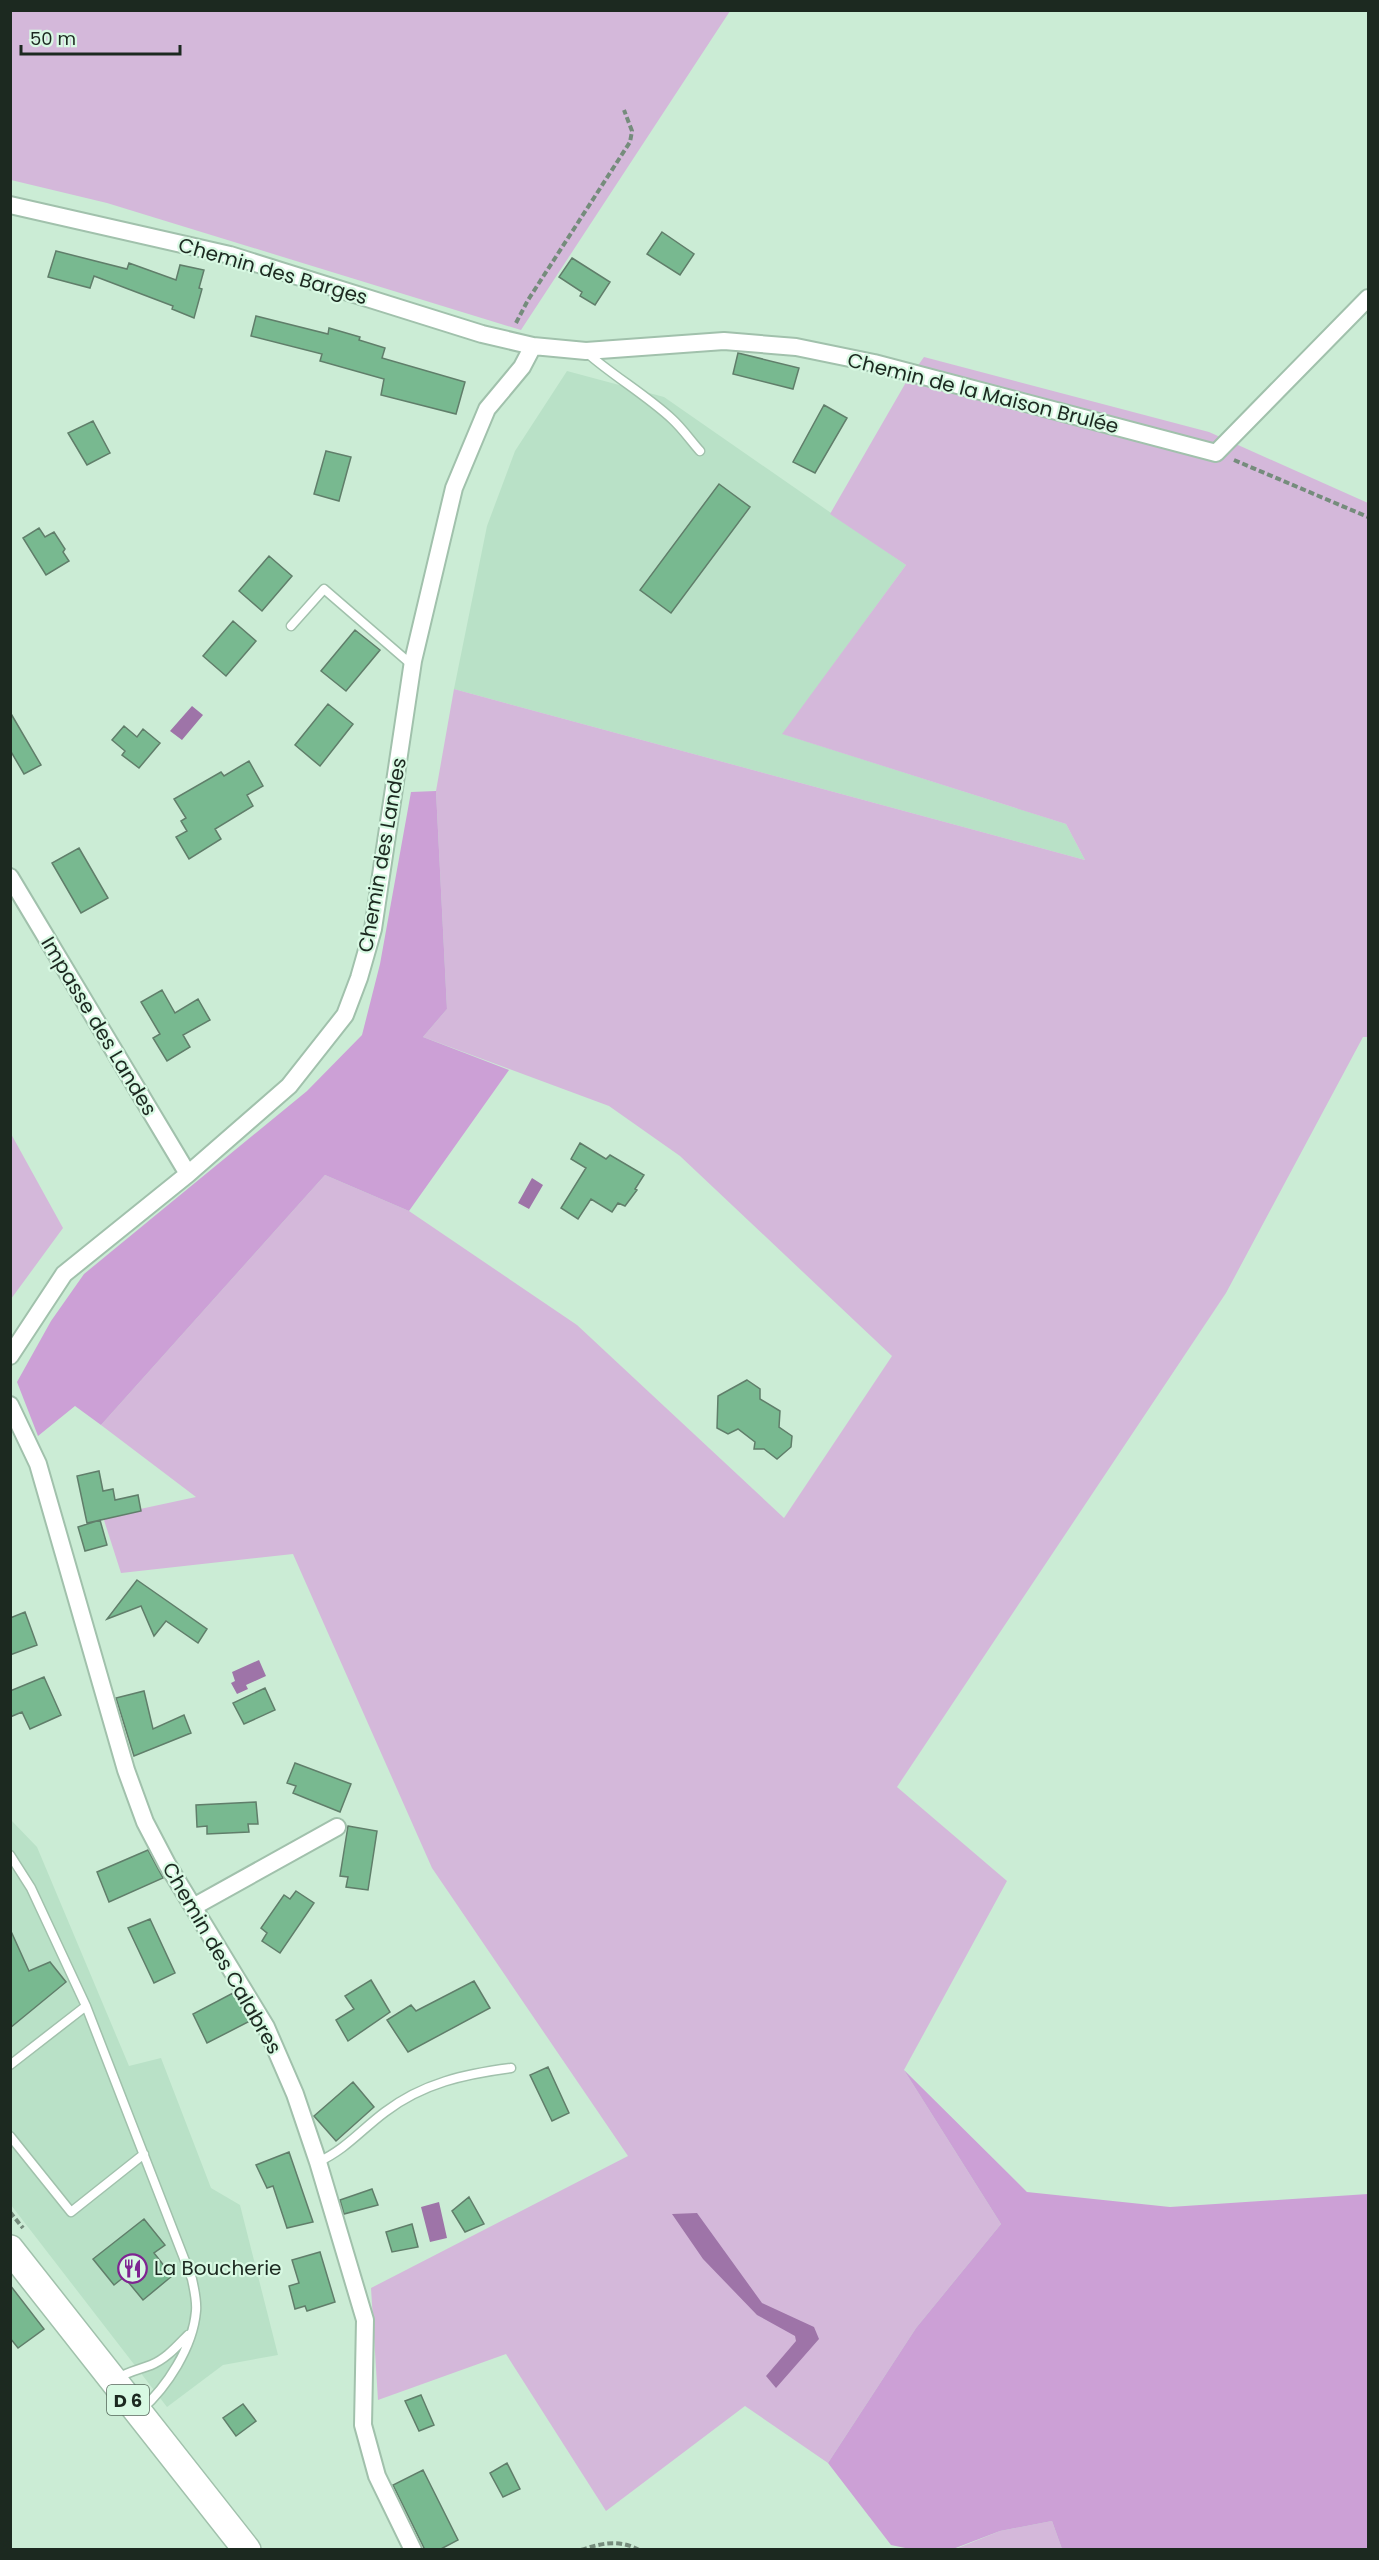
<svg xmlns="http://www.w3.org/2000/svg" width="1379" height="2560" font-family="Poppins,sans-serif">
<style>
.built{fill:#b9e1c7}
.green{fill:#d4b8da}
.forest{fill:#cca0d6}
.water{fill:#9e74a8}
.building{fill:#78b990;stroke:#607e6a;stroke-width:1.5}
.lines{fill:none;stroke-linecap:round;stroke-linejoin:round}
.lane-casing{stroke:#a1c1ac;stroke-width:11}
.street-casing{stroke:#a1c1ac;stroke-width:20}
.primary-casing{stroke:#a1c1ac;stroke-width:30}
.path{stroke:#758c7c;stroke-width:4;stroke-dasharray:6 3;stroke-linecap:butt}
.lane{stroke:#fff;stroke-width:8}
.street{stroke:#fff;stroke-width:16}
.primary{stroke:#fff;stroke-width:27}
.labels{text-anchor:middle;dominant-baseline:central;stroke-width:4.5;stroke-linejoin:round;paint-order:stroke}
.shield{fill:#d8f9e3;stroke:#54675a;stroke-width:1.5}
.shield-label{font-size:18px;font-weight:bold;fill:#1c2920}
.street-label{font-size:20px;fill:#1c2920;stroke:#d8f9e3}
.poi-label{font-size:20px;fill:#1c2920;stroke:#d8f9e3;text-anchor:start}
</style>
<rect width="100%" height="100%" fill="#cbecd5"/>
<path class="built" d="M567,371L664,397L906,565L783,734L1066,824L1085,860L454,689L487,526L515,451Z
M10,1819L37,1847L129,2066L161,2058L211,2188L240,2205L278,2355L223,2365L167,2407L11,2205Z"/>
<path class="green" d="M11,10H730V11L521,330L107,203L11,180Z
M924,357L1209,432L1368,503V1037H1363L1226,1293L897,1787L1007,1881L904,2070L1001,2224L916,2328L828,2463L745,2406L606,2511L506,2354L378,2400L371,2288L628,2156L432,1868L293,1554L121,1573L103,1517L196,1497L101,1425L325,1175L409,1211L577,1325L784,1518L892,1356L680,1156L609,1106L423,1037L447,1009L436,791L454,689L1085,860L1066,824L782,734L906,565L830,514L905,384Z
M10,1132L63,1228L11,1299H10Z
M1052,2521L1062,2549L953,2550L1000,2531Z"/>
<path class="forest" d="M436,791L447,1009L423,1037L509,1070L409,1211L325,1175L101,1425L75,1406L38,1436L17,1382L51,1321L84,1274L307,1091L362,1035L380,964L411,792Z
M904,2070L1027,2192L1170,2207L1368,2194V2549H1062L1052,2521L1000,2531L953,2549H910L891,2545L828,2463L916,2328L1001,2224Z"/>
<path class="water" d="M192,706L203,715L182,740L170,731Z
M532,1178L543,1185L529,1209L518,1203Z
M259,1660L266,1676L246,1685L248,1689L237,1694L231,1683L235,1681L232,1672Z
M439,2202L447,2238L430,2242L421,2207Z
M697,2213L762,2303L814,2327L819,2339L776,2388L766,2376L796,2341L795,2336L757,2315L703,2259L672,2214Z"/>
<path class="building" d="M662,232L694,254L680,275L647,254Z
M56,251L127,269L129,263L176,280L180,265L204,270L199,288L202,289L194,318L172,309L173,306L94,276L90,288L48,277Z
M572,258L610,282L595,305L580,296L582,292L559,277Z
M256,316L328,334L329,328L360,337L359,340L385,348L382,358L465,382L456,414L381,395L384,379L320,361L322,354L251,336Z
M738,353L799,368L793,389L733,374Z
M824,405L847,418L815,473L793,462Z
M93,421L110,453L87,465L68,433Z
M326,451L351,457L339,501L314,494Z
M719,484L750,507L671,613L640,590Z
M39,528L45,537L54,532L65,549L63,552L69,561L46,575L23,538Z
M269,556L292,576L262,611L239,591Z
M233,621L256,641L226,676L203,656Z
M355,630L380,650L346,691L321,671Z
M328,704L353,724L320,766L295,745Z
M10,712L41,765L24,774L10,750Z
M124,726L137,737L143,729L160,743L139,768L122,755L125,751L112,740Z
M249,761L263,786L247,795L253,806L215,829L221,839L189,859L176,837L187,831L181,821L186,818L174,799L221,772L224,776Z
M79,848L108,898L81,913L52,863Z
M162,990L175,1013L198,999L210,1020L183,1035L190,1047L167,1061L153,1038L160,1034L141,1002Z
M580,1143L606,1159L610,1155L644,1175L635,1189L637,1190L625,1206L618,1203L612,1212L591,1199L578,1219L561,1208L586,1168L571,1159Z
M747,1380L760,1389V1399L780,1411L779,1427L792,1436L791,1447L777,1459L764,1449H754L755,1442L738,1429L728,1434L717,1428L718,1396Z
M99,1471L103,1491L113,1489L115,1500L138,1495L141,1511L87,1523L77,1476Z
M100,1520L107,1545L85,1551L78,1527Z
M137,1580L207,1629L198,1643L166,1621L154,1636L141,1606L107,1619Z
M25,1612L37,1645L10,1655V1618Z
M44,1677L61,1715L30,1729L22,1712L10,1717V1691Z
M265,1688L275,1710L244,1724L233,1703Z
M144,1691L153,1729L184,1715L191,1733L134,1756L116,1698Z
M295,1763L351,1784L340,1812L293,1793L296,1786L287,1783Z
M256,1802L258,1824H248L249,1832L207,1834V1826L197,1827L196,1805Z
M348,1826L377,1831L368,1890L346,1887L348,1877L340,1876Z
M148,1850L163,1878L109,1902L97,1872Z
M296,1891L314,1903L280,1953L262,1941L267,1933L261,1928L284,1895L290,1899Z
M150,1919L175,1973L154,1983L128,1928Z
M10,1929L29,1971L50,1962L66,1982L10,2028Z
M371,1980L390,2012L348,2041L336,2020L354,2009L345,1996Z
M474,1981L490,2008L408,2052L387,2020L411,2005L416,2011Z
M233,1993L250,2021L207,2043L193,2014Z
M548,2067L569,2113L552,2121L530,2075Z
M353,2082L374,2107L336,2141L314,2116Z
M289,2152L313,2222L287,2228L273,2186L267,2188L256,2165Z
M372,2189L378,2205L344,2214L340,2200Z
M469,2197L484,2224L465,2232L452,2211Z
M144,2219L165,2245L154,2253L172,2276L143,2300L124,2277L114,2285L93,2259Z
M412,2224L418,2247L392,2252L386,2232Z
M320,2252L335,2302L307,2311L305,2306L295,2309L289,2286L299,2283L292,2260Z
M10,2285L44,2329L18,2348L10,2338Z
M421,2395L434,2425L419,2431L405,2401Z
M243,2404L256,2421L236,2436L223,2418Z
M507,2463L520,2489L503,2497L490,2473Z
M423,2470L458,2540L439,2550H425L393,2485Z"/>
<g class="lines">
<defs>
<path id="lane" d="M586,352C613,376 645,394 672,419C682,428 691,441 700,451
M291,626L324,589L412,665
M10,1855L31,1888L86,2006L192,2279C194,2289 197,2300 196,2311C193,2347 167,2387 141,2410
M10,2065L86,2006
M10,2136L71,2212L144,2154
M318,2162C345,2150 362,2129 385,2112C423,2083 465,2074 511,2068
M116,2379C129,2371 138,2370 151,2365C166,2359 177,2346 188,2335"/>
<path id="street" d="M10,205L230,255L482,334L533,346L586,351L724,341L796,347L874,363L1216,453L1368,298
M10,877L188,1174
M10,1356L64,1274L188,1174L289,1086L345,1015L359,978L373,929L413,661L454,488L487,409L522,367L533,346
M10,1405L38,1464L126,1770L145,1822L167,1864L266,2027L295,2094L318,2162L365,2320L363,2425L377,2476L413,2550
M195,1906L337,1827"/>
<path id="primary" d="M10,2249L247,2550"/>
</defs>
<use href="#lane" class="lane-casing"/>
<use href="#street" class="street-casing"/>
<use href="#primary" class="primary-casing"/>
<path class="path" d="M516,323L528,300L630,142L632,131L624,110
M1234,460L1368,517
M10,2212L23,2228
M581,2550C602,2543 619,2539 639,2550"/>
<use href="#lane" class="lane"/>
<use href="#street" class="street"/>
<use href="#primary" class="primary"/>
</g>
<defs>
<symbol id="restaurant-ring" viewBox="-11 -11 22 22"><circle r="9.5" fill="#d8f9e3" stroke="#7f2592" stroke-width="1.5"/><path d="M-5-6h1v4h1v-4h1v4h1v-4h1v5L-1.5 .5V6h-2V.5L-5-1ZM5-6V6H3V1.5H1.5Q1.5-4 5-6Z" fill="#7f2592"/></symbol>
</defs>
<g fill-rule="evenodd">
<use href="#restaurant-ring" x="116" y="2252" width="33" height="33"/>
</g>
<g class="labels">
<rect class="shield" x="107" y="2385" width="42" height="30" rx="4.5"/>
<g class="shield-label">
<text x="128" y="2400">D 6</text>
</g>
<g class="street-label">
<text transform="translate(273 271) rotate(16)">Chemin des Barges</text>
<text transform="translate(983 393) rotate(14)">Chemin de la Maison Brulée</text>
<text transform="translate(382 855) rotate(-80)">Chemin des Landes</text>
<text transform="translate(99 1026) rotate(59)">Impasse des Landes</text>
<text transform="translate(222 1958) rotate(60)">Chemin des Calabres</text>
</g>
<g class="poi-label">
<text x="154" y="2268">La Boucherie</text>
</g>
</g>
<rect width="1379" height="2560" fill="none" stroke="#1c2920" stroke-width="24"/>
<path d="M21 45v9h159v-9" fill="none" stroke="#1c2920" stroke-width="3"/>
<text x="30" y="45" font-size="18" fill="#1c2920" stroke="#d8f9e3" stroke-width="4.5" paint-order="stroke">50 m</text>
</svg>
